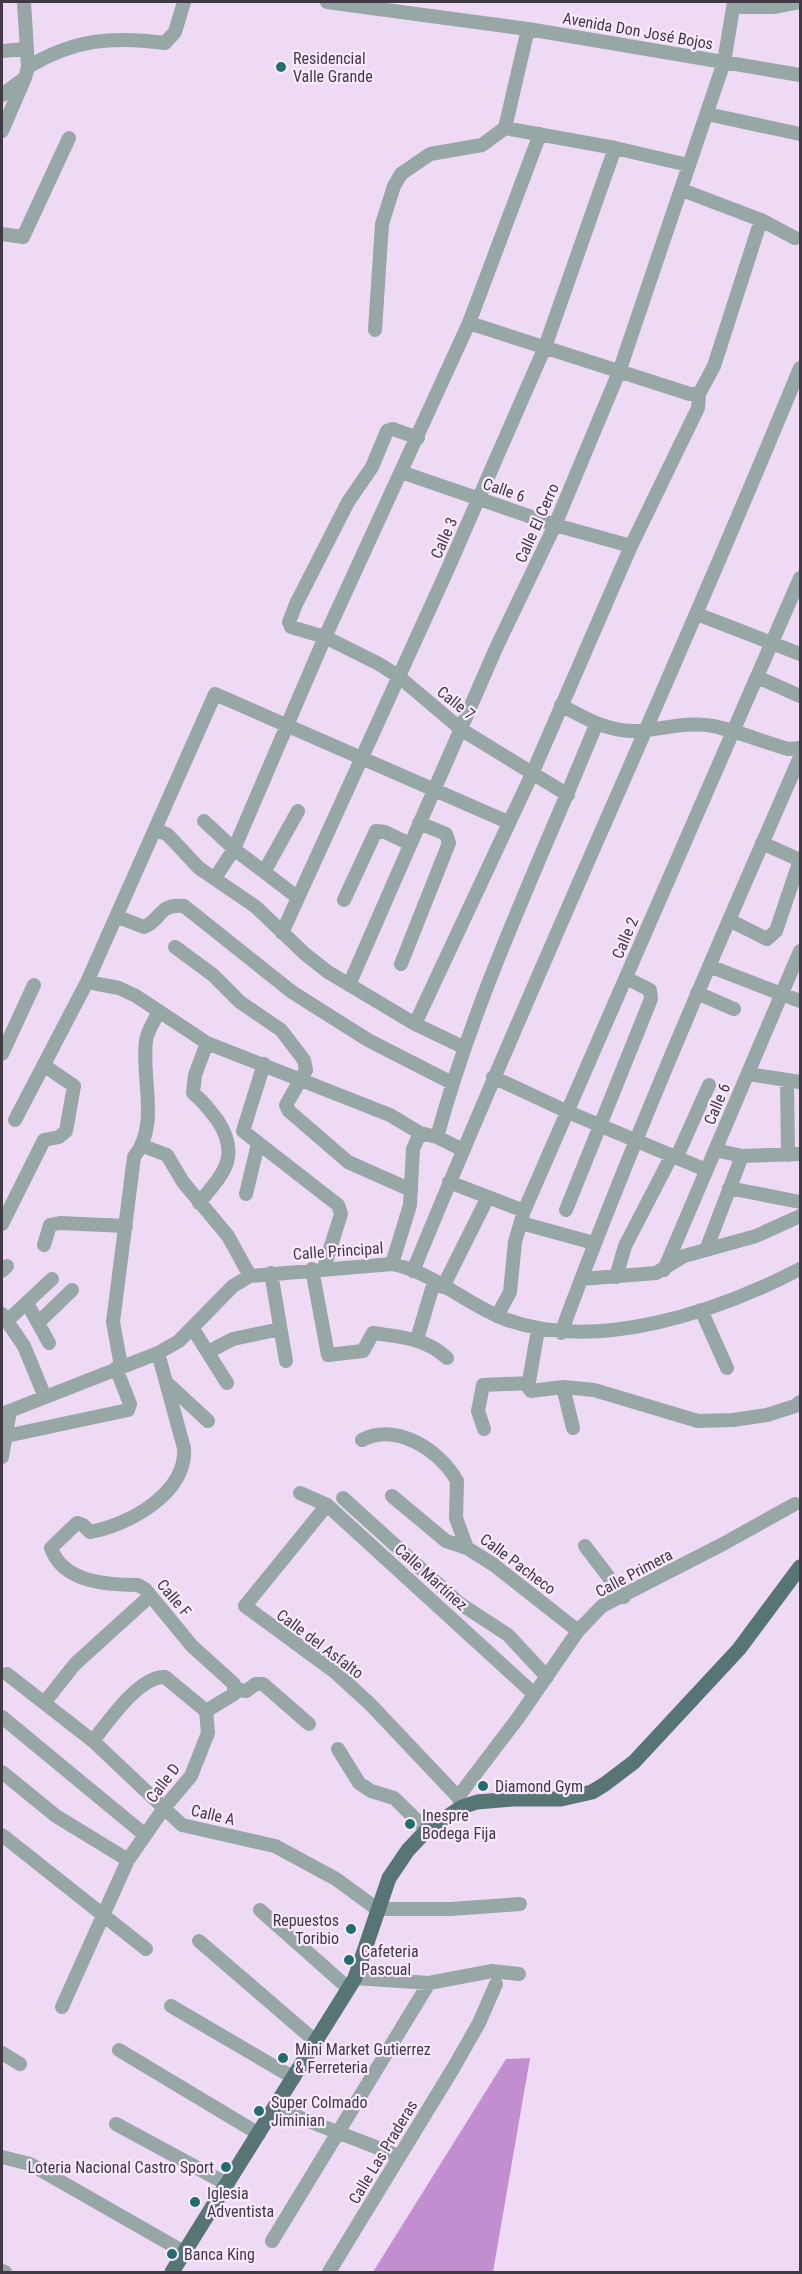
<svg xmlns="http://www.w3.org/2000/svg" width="802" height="2274" font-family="'Roboto Condensed',sans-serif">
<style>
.forest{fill:#c28ed0}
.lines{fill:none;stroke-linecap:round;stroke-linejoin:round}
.minor{stroke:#96a7a6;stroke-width:14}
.major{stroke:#577575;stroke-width:15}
.poi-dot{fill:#226d6d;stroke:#f9e9fe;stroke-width:2}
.labels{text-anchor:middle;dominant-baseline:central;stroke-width:4.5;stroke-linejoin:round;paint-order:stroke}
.street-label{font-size:16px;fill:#413943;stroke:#f9e9fe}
.poi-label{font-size:16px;fill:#413943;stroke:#f9e9fe;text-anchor:start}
</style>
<rect width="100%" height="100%" fill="#eedaf4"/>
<path class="forest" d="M530,2058L493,2272H373L506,2059Z"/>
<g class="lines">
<path class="minor" d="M24,2L28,67
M327,2L528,29L800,75
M734,7H775L800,2
M2,51L26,49
M2,95L25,78L28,67C74,39 113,36 165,43L175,32L184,2
M707,114L800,134
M505,128L615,148L688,165
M2,131L24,80
M682,190L761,220L795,238
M2,234L23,237L69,138
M469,323L690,394H699
M375,330L382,224L394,186L401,174L430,154L482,145L505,128L528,29
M418,438L393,429L387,431L372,467L348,502L296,604L289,622L291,627L325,637L379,664L398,676L462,730L568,795
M401,472L555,525L631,546
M697,614L800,654
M757,677L800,696
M561,705C589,721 615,735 648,730C670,727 691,722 713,726C738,731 763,742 788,749L800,748
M204,821L234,849L297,897
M156,829L168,835L199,868L256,907L305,954L328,972L415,1024L463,1047
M762,843L800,860
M264,872L298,811
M215,878L234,849L325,637L469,323L540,134
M344,900L376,831L385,832L410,844
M118,917L144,927C162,920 158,903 184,906L292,992L368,1040L452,1083
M729,920L767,939L776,931L800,860
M282,933L446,573L545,347L615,148
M175,947L213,975L240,1002L281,1030L304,1060L306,1070L286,1105L289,1111L348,1162L411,1190
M401,964L449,843L446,834L419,823
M709,966L800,1001
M87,982L119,988L136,996L207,1043L390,1115L420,1133L437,1137L463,1150
M349,985L497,646L555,525L619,372L724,62L734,2
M697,993L734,1009
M415,1024L532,774L631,546L698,408L699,394L714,366L761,220
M2,1054L34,985
M264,1064L243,1131L338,1205L341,1214L324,1268
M748,1074L800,1082
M493,1077L568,1112L706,1170
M787,1081L788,1155
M15,1120L87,982L215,694L508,822
M437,1137C476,994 540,862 596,725
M143,1146L167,1155L183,1182L228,1236L250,1276
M715,1150L742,1156L800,1154
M449,1182L524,1211
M729,1188L800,1202
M246,1194L258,1144
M199,1203C223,1174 241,1157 218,1121C210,1110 203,1101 193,1093L195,1075L207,1043
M566,1210L651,999L650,990L626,978
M521,1223L594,1243
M2,1224L44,1140L59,1137L66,1131L74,1086L45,1066
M44,1245L50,1225L60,1223L126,1226
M706,1250L742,1156
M392,1264L410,1205L413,1149L420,1133
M312,1269L328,1355L363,1351L373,1333C401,1337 426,1338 447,1358
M664,1270L800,951
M2,1271L7,1266
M413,1271C537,968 676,671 800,368
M271,1273L286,1361
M616,1277L625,1246L671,1157L679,1152L709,1085
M581,1279L656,1273L684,1256L756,1236L800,1216
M443,1287L488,1197
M27,1303L49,1343
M701,1310L727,1368
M2,1314L24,1346L45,1397
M497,1316L510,1292L515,1242L524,1211L800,578
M8,1320L52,1279
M38,1323L72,1290
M193,1329L227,1383
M538,1330L528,1387L531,1391L563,1387L594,1390L698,1421L733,1420L767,1415L795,1406L800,1402
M561,1333C633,1138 717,947 800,757
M417,1339L434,1282
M208,1352L233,1339L280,1329
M158,1353L184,1448C187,1493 129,1525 90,1532L83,1525L77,1523L51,1548C63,1583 109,1585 138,1585L145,1589L192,1646L234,1684V1694L206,1711
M121,1366L113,1322L134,1157C160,1125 141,1079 146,1041C147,1031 155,1020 159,1011
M168,1384L208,1421
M563,1387L573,1428
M2,1414L158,1353L179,1341L233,1286L250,1276L392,1264C432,1272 465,1303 502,1318C594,1354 717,1312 800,1269
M484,1429L478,1411L483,1385L529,1383
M6,1436L128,1410L130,1404L116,1368
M362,1440C396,1422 440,1450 457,1481L456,1518L467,1548L494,1565L578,1631
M2,1457L10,1411
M300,1493L327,1505L534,1694
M392,1496L446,1541L467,1548
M343,1498L459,1603L508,1635L547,1677
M327,1505L245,1606L335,1672L370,1704L458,1797L461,1805
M585,1546L624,1597
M7,1674L93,1741L182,1825L275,1846L336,1879L377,1909H451L520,1904
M235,1689L246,1691L256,1684H263L309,1724
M44,1703L75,1664L150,1596
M2,1717L145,1835
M338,1749L359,1783L371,1791L394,1798L427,1830
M2,1772L56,1816L128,1860
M458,1797L518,1718L578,1631L602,1606L723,1544L795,1504
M2,1835L146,1949
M260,1910L348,1988
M199,1941L314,2040
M355,1978L429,1983L492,1971L519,1974
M171,2006L294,2078
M62,2007L128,1860L164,1808L191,1776L208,1733L206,1711L165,1677C139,1676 108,1722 93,1741
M119,2050L259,2134
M2,2053L20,2064
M275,2108L399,2156
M116,2124L227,2184
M2,2157L30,2164L184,2252
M272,2241L429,1983
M2,2271L5,2272
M329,2272L454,2067L479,2023L496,1984"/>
<path class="major" d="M172,2272L355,1978L389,1878L408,1850L427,1830L462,1807L477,1802L513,1799H561L592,1792L605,1784L634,1762L739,1649L800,1567"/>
</g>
<g class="poi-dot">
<circle cx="281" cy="67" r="6"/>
<circle cx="483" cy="1786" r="6"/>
<circle cx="410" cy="1824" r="6"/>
<circle cx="351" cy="1929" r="6"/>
<circle cx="349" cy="1960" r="6"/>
<circle cx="283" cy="2058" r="6"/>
<circle cx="259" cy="2111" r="6"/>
<circle cx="226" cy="2167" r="6"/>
<circle cx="195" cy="2202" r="6"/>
<circle cx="172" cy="2254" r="6"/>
</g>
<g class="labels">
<g class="street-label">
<text transform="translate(638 31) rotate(10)">Avenida Don José Bojos</text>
<text transform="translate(504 490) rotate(19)">Calle 6</text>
<text transform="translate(537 523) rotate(-66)">Calle El Cerro</text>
<text transform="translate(444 538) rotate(-66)">Calle 3</text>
<text transform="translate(456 703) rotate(39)">Calle 7</text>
<text transform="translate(625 938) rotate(-67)">Calle 2</text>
<text transform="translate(717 1104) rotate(-67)">Calle 6</text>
<text transform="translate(338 1251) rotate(-4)">Calle Principal</text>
<text transform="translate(518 1564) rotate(37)">Calle Pacheco</text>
<text transform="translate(634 1573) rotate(-28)">Calle Primera</text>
<text transform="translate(431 1577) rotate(42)">Calle Martínez</text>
<text transform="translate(174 1598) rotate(50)">Calle F</text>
<text transform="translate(320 1644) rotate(37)">Calle del Asfalto</text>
<text transform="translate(163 1783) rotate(-53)">Calle D</text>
<text transform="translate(213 1815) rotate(13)">Calle A</text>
<text transform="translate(383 2152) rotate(-59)">Calle Las Praderas</text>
</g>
<g class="poi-label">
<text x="293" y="58">Residencial<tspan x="293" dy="18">Valle Grande</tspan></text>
<text x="495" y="1786">Diamond Gym</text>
<text x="422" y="1815">Inespre<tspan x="422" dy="18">Bodega Fija</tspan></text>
<text x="339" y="1920" text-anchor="end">Repuestos<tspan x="339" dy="18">Toribio</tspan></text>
<text x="361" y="1951">Cafeteria<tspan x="361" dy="18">Pascual</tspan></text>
<text x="295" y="2049">Mini Market Gutierrez<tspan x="295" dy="18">&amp; Ferreteria</tspan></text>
<text x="271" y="2102">Super Colmado<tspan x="271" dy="18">Jiminian</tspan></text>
<text x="214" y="2167" text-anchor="end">Loteria Nacional Castro Sport</text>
<text x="207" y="2193">Iglesia<tspan x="207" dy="18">Adventista</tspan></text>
<text x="184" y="2254">Banca King</text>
</g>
</g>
<rect width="802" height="2274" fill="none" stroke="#413943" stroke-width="6"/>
</svg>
